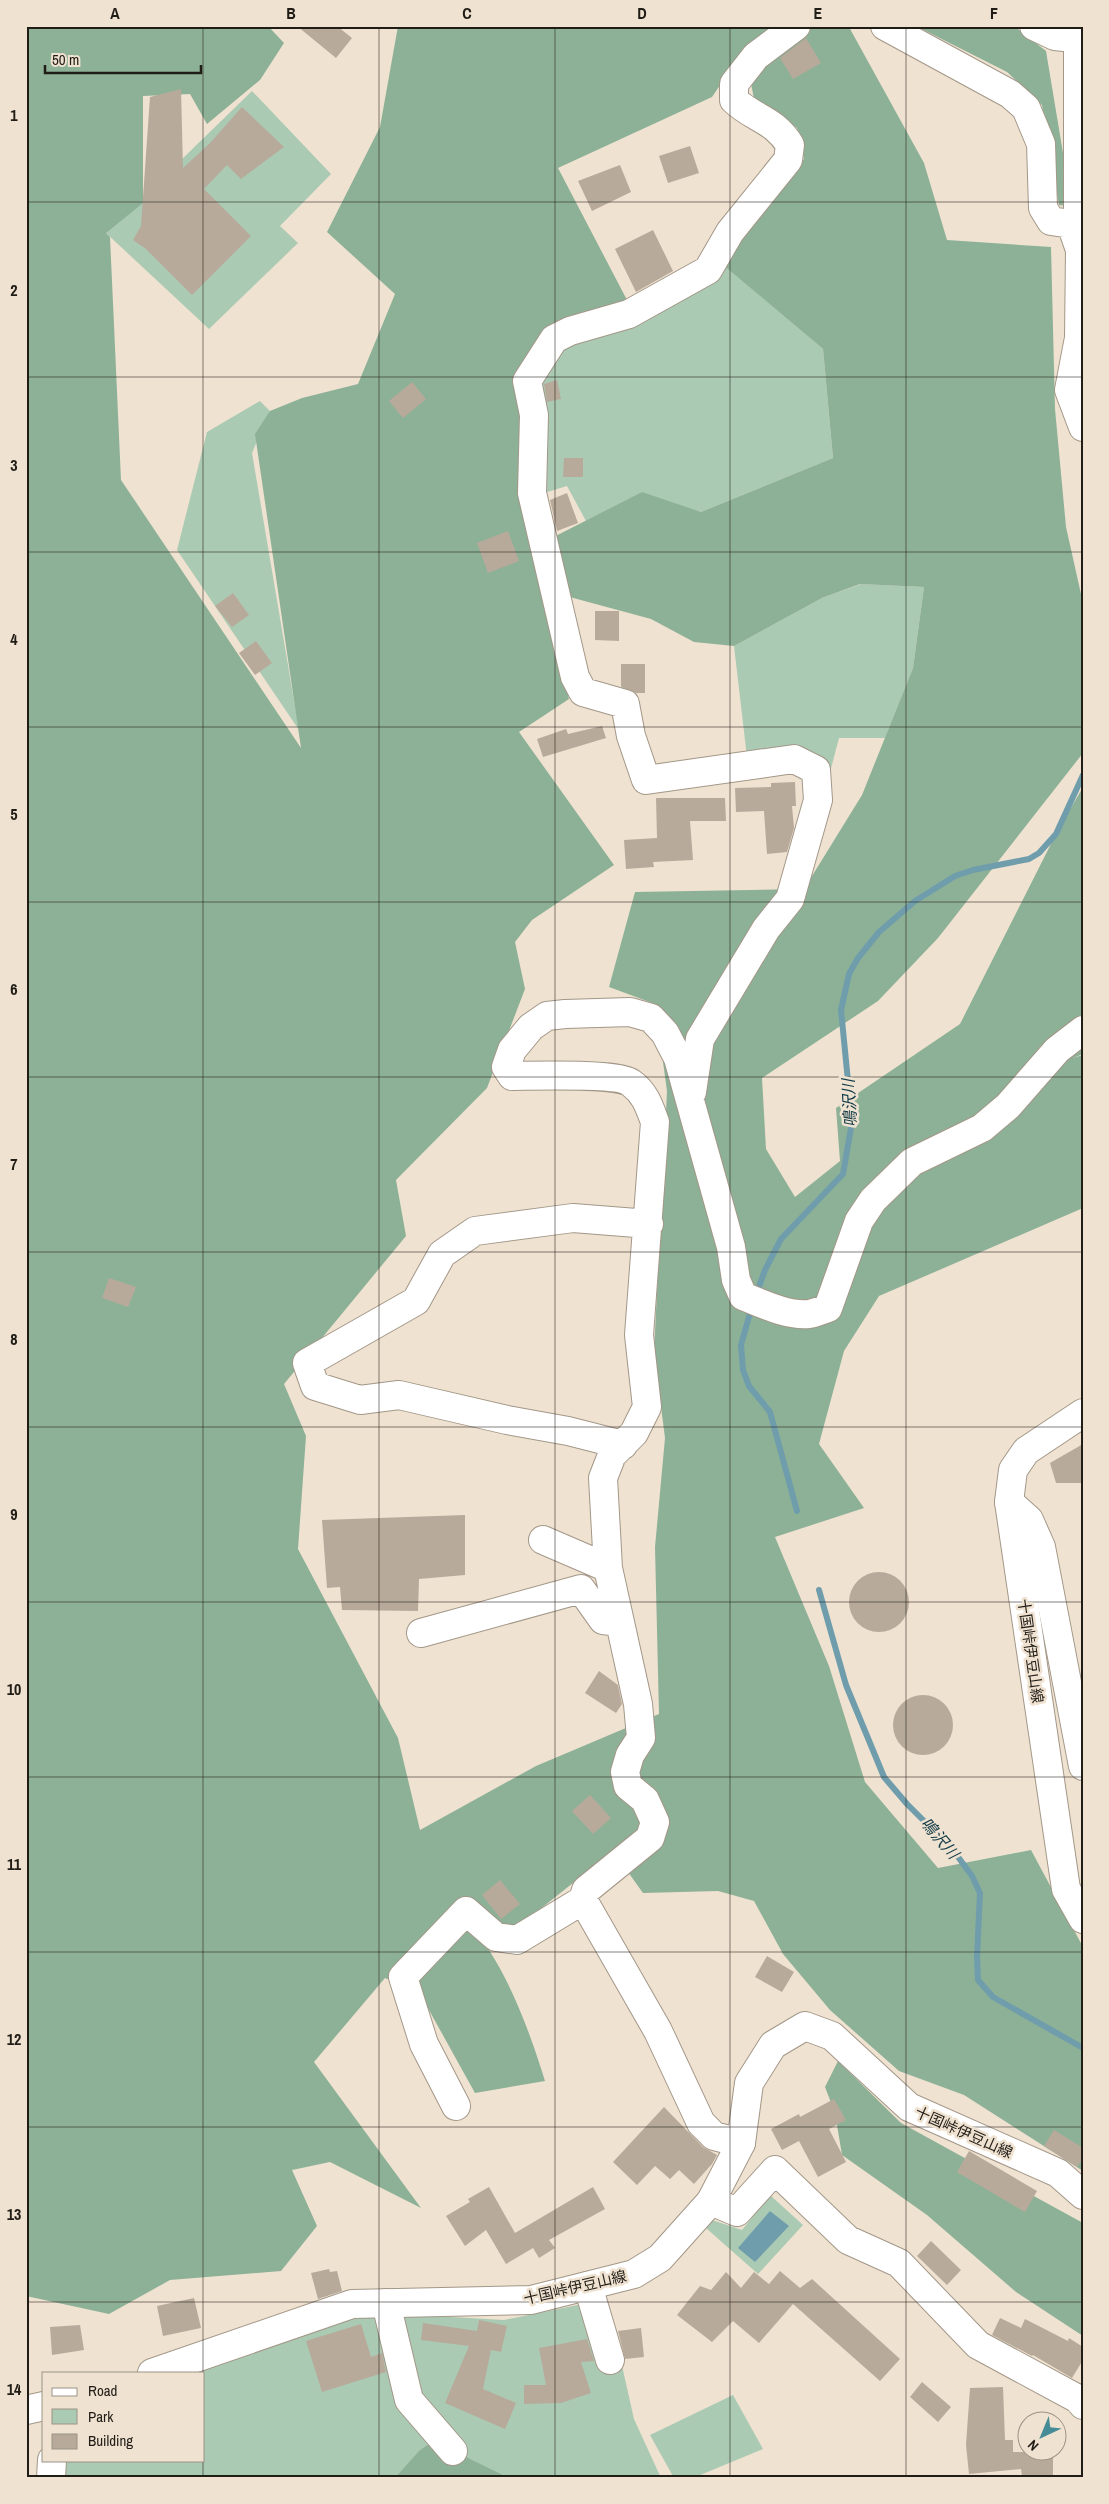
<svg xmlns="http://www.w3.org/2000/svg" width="1109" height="2504" font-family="'Archivo Narrow','Noto Sans JP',sans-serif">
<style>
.green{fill:#abcab3}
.forest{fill:#8db197;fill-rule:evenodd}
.water{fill:#6f9dac}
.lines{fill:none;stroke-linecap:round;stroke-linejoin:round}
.stream{stroke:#6f9dac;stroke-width:6}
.building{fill:#b7aa9b}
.minor-casing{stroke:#a39788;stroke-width:30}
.major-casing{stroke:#a39788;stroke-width:30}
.minor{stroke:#fff;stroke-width:28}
.major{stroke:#fff;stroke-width:28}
.grid{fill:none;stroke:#201c16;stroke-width:1;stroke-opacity:0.55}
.labels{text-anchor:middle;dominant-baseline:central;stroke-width:5;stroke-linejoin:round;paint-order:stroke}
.street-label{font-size:15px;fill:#201c16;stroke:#efe2d1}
.water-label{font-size:16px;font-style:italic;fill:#0f3a46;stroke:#efe2d1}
.neatline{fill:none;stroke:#201c16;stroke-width:2}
.grid-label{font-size:16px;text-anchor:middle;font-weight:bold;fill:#201c16}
</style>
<rect width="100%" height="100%" fill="#efe2d1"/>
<path class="green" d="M252,91L331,174L280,226L298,243L209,329L106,233Z
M715,257L823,349L833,458L701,512L637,495L586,521L567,486L544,493L527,381L560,343Z
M260,401L270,411L252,453L299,730L177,550L207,432Z
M861,584L924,587L913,668L885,738H839L829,776L748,766L734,646L822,598Z
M770,2195L803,2225L758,2274L706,2228L712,2220L742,2230Z
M607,2299L634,2419L661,2478H66L63,2460H204V2373H192L364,2312L504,2320Z
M733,2395L763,2449L693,2478H674L650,2435Z"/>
<path class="forest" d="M26,26H268L284,43L260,80L207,124L190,94L143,96V203L106,233L110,237L121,480L301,748L255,434L270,411L302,398L358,384L395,294L327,232L380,127L398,26H782L739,57L712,97L558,168L627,300L560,326L517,390L536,546L642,492L701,512L833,458L823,349L715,258L804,159L797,128L754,99L750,78L811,26L849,27L924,163L947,240L1051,247L1055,409L1066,527L1083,603V753L938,938L878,1001L762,1078L766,1149L795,1197L840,1161L836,1108L960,1024L1056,834L1083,787V1054L1073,1058L1083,1055V1208L879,1296L844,1351L819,1444L864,1508L775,1537L829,1666L865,1782L938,1868L1031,1850L1083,1947V2171L964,2095L899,2071L830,2010L783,1954L754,1901L718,1891L643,1893L613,1851L489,1950C514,1989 531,2036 545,2081L475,2093L419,1992L385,1978L314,2062L421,2208L330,2162L292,2170L317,2226L281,2271L170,2280L109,2314L26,2296ZM860,584L924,587L913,668L862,795L804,889L635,892L609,987L655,1004L667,1091L654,1352L665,1438L655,1547L659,1714L536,1766L420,1830L398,1738L298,1549L306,1436L284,1384L406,1236L396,1180L487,1088L525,989L515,942L532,920L614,865L519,732L569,699L541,591L555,593L651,619L694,642L734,646L822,598Z
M916,26H1014L1046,51L1072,207L1059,205L1042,105L1007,72Z
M838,2061L901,2123L1083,2223V2336L1016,2292L927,2215L842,2155L835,2113L825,2087Z
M433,2441L509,2478H395L419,2451Z"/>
<path class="water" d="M770,2211L789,2226L755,2262L738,2248Z"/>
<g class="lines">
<path class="stream" d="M756,1295L765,1270L781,1239L843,1174L852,1122L841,1010L849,974L858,958L879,932L915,901L955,876L973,870L1029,859L1039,853L1056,834L1083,775
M752,1306L741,1345L743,1370L749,1386L770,1412L797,1511
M819,1590L846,1685L884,1777L907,1804L953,1850L972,1876L980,1893L977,1957L978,1980L993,1997L1083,2048"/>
</g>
<path class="building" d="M297,26H337L352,38L336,58Z
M806,38L821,63L793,79L780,58Z
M181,89L183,168L210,143L242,107L284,147L241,179L227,165L204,189L251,236L192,295L146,249L133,240L141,226L150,97Z
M690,146L699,173L668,183L659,156Z
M620,165L631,192L592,211L578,181Z
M653,230L673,271L636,292L615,249Z
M557,380L561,399L547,402L544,384Z
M412,382L426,399L403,418L389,401Z
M564,458H583V477H563Z
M567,493L578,523L557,531L550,500Z
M508,531L519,561L488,573L477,543Z
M233,593L249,615L232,627L215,606Z
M595,611H619V641L595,640Z
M256,641L272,663L255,675L239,653Z
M621,664H645V693H636L621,687Z
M602,726L606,738L543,757L537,739L566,729L568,734Z
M795,782L796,806H792L794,828L787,852L767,854L764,811L736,812L735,788L771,787V783Z
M656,798H725L726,821H690L693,860L653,862L654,867L626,869L624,840L657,838Z
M109,1278L136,1287L128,1307L102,1298Z
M1083,1444V1483H1056L1050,1463Z
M465,1515V1575L419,1579L418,1611L342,1610L340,1587L327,1588L322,1520Z
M849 1602a30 30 0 1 1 60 0a30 30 0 1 1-60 0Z
M599,1671L618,1685L622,1704L616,1713L585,1693Z
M893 1725a30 30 0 1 1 60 0a30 30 0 1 1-60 0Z
M590,1795L611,1818L593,1834L572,1811Z
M500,1880L520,1904L501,1919L482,1895Z
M767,1956L794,1972L782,1992L755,1977Z
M834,2099L846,2120L829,2129L846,2162L818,2177L799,2141L782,2150L771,2129L799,2114L800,2117Z
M664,2107L703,2147L717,2155L712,2164L694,2184L679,2170L670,2179L655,2166L637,2185L613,2162Z
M1054,2130L1083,2148V2158L1077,2167L1044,2146Z
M969,2151L1037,2191L1025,2212L957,2172Z
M489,2187L515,2233L593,2187L605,2209L549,2240L555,2248L539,2258L533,2248L506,2264L486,2230L465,2246L446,2216L470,2202L468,2199Z
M931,2241L961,2270L947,2285L917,2256Z
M329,2269L330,2272L337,2271L342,2291L318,2299L311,2273Z
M780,2271L800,2288L812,2279L900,2359L880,2381L793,2304L759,2343L733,2321L712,2342L677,2315L700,2286L711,2290L726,2272L741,2288L754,2272L769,2284Z
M194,2298L201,2328L163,2336L157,2306Z
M1000,2318L1021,2328L1025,2319L1068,2341L1069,2338L1083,2347V2360L1072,2378L1033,2355L1032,2356L992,2335Z
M479,2320L507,2326L501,2352L491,2350L483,2389L516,2403L505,2429L445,2403L469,2346L421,2340L423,2323L477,2331Z
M361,2324L371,2357L382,2353L386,2372L322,2392L306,2341Z
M80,2325L84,2350L52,2355L50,2327Z
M641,2328L644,2357L625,2359L618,2331Z
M587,2339L594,2361L581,2362L591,2393L561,2403L524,2404V2385H546L539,2348Z
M922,2382L951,2407L938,2422L910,2397Z
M1003,2387L1005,2440H1013V2452H1053V2475L1022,2476L1021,2469L969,2474L966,2445L970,2388Z"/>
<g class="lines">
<defs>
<path id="minor" d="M885,26L1010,94L1026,108L1041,144L1043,208L1051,221L1071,224L1078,213V40
M1071,224L1080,250L1079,338L1069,390L1083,427
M692,1092L700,1039L766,929L790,899L818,800L816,770L794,759L646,780L631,736L625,704L583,692L575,677L532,493L534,415L527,381L554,339L570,331L629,314L708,270L730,232L788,160L790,145C774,119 754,119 734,100V84L756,56L796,26
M623,1445L568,1431L507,1420L399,1395L360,1400L315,1386L307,1363L416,1301L442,1254L475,1231L573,1218L649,1224
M1009,1502L1029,1520L1041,1547L1083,1766
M543,1540L608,1568
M421,1633L581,1589L603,1620L620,1622
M456,2106L424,2044L403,1977L466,1911L496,1937L517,1940L583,1900
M741,2143L714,2136L701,2123L658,2031L583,1900L586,1890L650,1838L655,1822L645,1800L628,1786L625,1772L630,1755L641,1738L638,1704L608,1568L603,1478L612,1455L634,1433L647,1407L639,1335L655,1122C649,1106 645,1093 631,1083C619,1073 532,1076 512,1076L506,1067L512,1050L531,1027L547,1016L565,1014L630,1012L651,1018L665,1033L678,1058L731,1247L736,1280L743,1296C763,1304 787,1316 809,1314C815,1313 822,1310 828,1308L859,1221L873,1200L912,1162L982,1128L1008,1106L1057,1050L1083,1030
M711,2201L737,2212L775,2170L848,2240L899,2263L978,2345L1078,2399L1083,2405
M588,2286L610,2360
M386,2303L409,2400L453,2451
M26,2410L44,2406"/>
<path id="major" d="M1034,26L1055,36L1083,39
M1083,1413L1026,1451L1013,1470L1009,1502L1066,1889L1083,1919
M152,2373L352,2304L531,2300L634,2274L660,2258L711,2201L741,2143L749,2083L773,2045L805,2026L832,2036L909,2107L1058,2173L1083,2195
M51,2478L52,2460"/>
</defs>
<use href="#minor" class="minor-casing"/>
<use href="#major" class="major-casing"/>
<use href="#minor" class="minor"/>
<use href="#major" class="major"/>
</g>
<path class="grid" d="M203,26V2373M379,26V2478M555,26V2478M730,26V2478M906,26V2478M26,202H1083M26,377H1083M26,552H1083M26,727H1083M26,902H1083M26,1077H1083M26,1252H1083M26,1427H1083M26,1602H1083M26,1777H1083M26,1952H1083M26,2127H1083M26,2302H1083M203,2460V2478"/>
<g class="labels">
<g class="street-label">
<text transform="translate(1031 1651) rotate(82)">十国峠伊豆山線</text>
<text transform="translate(964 2132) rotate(24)">十国峠伊豆山線</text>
<text transform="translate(575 2287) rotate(-13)">十国峠伊豆山線</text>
</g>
<g class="water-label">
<text transform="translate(849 1103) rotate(-93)">鳴沢川</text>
<text transform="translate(940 1838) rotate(49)">鳴沢川</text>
</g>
</g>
<rect width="1109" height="2504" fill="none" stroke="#efe2d1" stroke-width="55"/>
<rect x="42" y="2372" width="162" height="90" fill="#efe2d1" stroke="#9c9386"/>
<rect x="52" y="2388" width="25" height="8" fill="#ffffff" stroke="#9c9386"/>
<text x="88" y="2396" font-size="15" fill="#201c16">Road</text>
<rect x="52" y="2409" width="25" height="15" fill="#abcab3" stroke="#9c9386"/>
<text x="88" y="2422" font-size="15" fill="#201c16">Park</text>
<rect x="52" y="2434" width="25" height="15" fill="#b7aa9b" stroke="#9c9386"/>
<text x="88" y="2446" font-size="15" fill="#201c16">Building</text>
<g transform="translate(1042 2436) rotate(224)"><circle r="24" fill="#efe2d1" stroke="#9c9386"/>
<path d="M0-4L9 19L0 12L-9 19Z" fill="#468c96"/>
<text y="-8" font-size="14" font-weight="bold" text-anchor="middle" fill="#201c16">N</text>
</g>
<path d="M45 65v8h156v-8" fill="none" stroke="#201c16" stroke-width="2.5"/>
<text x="52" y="65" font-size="15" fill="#201c16" stroke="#efe2d1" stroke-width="4" paint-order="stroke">50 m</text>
<rect x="28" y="28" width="1054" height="2448" class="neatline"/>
<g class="grid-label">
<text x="115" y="19">A</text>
<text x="291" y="19">B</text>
<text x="467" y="19">C</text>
<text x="642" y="19">D</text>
<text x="818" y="19">E</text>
<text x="994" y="19">F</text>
<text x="14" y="121">1</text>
<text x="14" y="296">2</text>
<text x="14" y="471">3</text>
<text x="14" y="645">4</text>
<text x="14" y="820">5</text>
<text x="14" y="995">6</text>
<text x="14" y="1170">7</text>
<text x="14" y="1345">8</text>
<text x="14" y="1520">9</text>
<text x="14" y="1695">10</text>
<text x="14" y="1870">11</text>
<text x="14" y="2045">12</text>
<text x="14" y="2220">13</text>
<text x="14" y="2395">14</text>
</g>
</svg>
